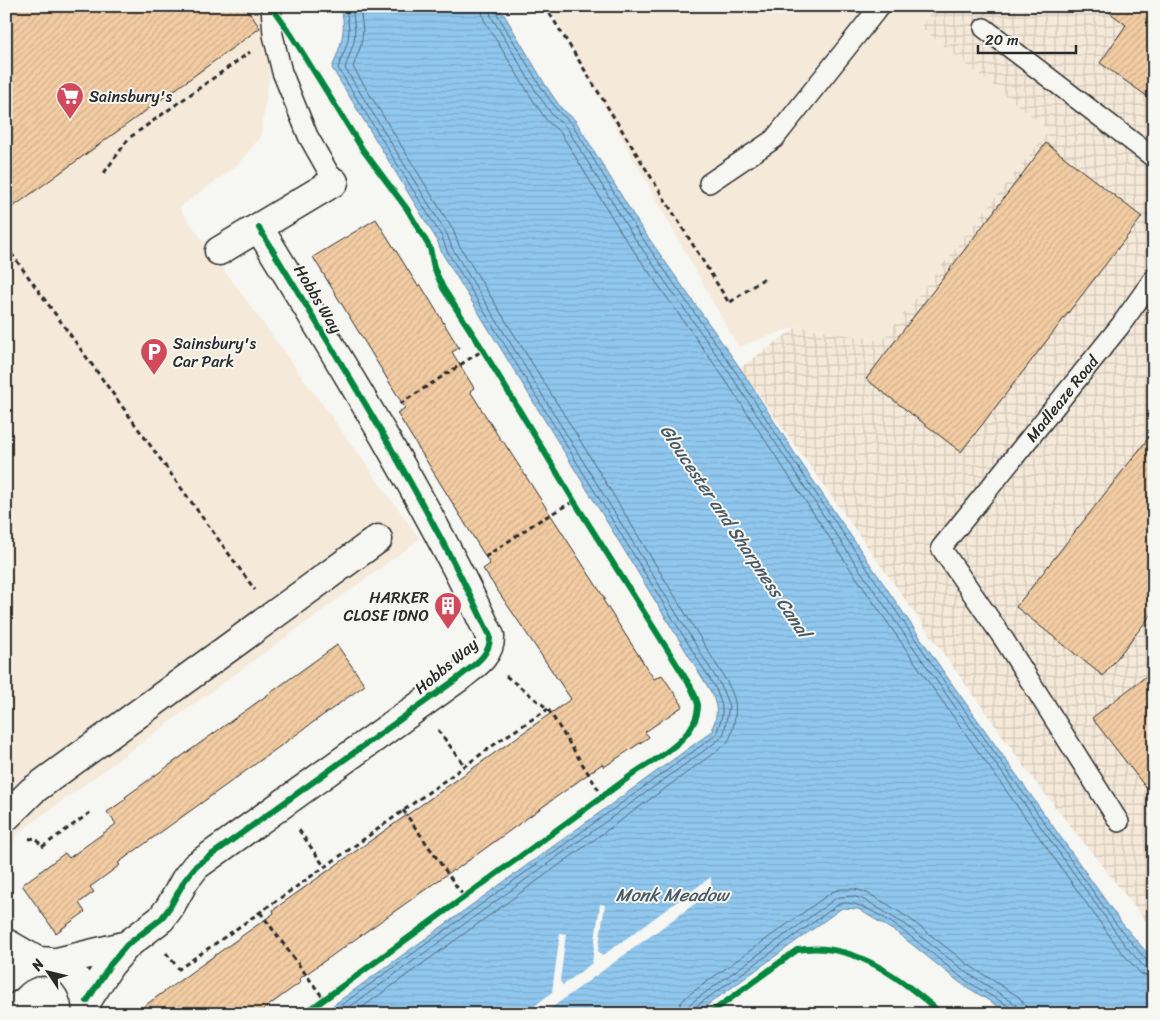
<svg xmlns="http://www.w3.org/2000/svg" width="1160" height="1020" font-family="Sriracha,sans-serif">
<style>
.built{fill:#f5e9da}
.industrial{fill:url(#industrial-grid)}
.water{fill:url(#water-rules);stroke:#6889a0}
.pier{fill:#f6f6f2}
.lines{fill:none;stroke-linecap:round;stroke-linejoin:round}
.shore{stroke:#536979;stroke-width:1}
.building{fill:url(#building-hatch);stroke:#2b2b2b}
.lane-casing{stroke:#2b2b2b;stroke-width:22}
.street-casing{stroke:#2b2b2b;stroke-width:31}
.path{stroke:#2b2b2b;stroke-width:3;stroke-dasharray:5 4;stroke-linecap:butt}
.lane{stroke:#f6f6f2;stroke-width:19}
.street{stroke:#f6f6f2;stroke-width:28}
.cycleway-casing{stroke:#f6f6f2;stroke-width:9}
.cycleway{stroke:#00873e;stroke-width:6}
.labels{text-anchor:middle;dominant-baseline:central;stroke-width:4;stroke-linejoin:round;paint-order:stroke}
.poi-label{font-size:16px;fill:#2b2b2b;stroke:#f6f6f2;text-anchor:start}
.street-label{font-size:16px;fill:#2b2b2b;stroke:#f6f6f2}
.water-label{font-size:18px;font-style:italic;fill:#495a66;stroke:#f6f6f2}
</style>
<defs>
<pattern id="industrial-grid" width="8" height="8" patternUnits="userSpaceOnUse" patternTransform="scale(1.25)"><rect width="8" height="8" fill="#f5e9da"/><path d="M0 4h8M4 0v8" fill="none" stroke="#d2c8bb"/></pattern>
<pattern id="water-rules" width="6" height="5" patternUnits="userSpaceOnUse" patternTransform="scale(1.25)"><rect width="6" height="5" fill="#90c7ee"/><path d="M0 2.5h6" fill="none" stroke="#7cabcc"/></pattern>
<pattern id="building-hatch" width="6" height="6" patternUnits="userSpaceOnUse" patternTransform="scale(1.25)"><rect width="6" height="6" fill="#f2cca2"/><path d="M-1 1l2-2M0 6l6-6M5 7l2-2" fill="none" stroke="#d0af8c"/></pattern>
</defs>
<rect width="100%" height="100%" fill="#f6f6f2"/>
<filter id="ink" filterUnits="userSpaceOnUse"><feTurbulence type="fractalNoise" baseFrequency=".02" numOctaves="2"/><feDisplacementMap in="SourceGraphic" scale="10" xChannelSelector="R" yChannelSelector="G"/><feConvolveMatrix kernelMatrix="1 2 1 2 8 2 1 2 1" color-interpolation-filters="sRGB"/></filter>
<g filter="url(#ink)">
<path class="built" d="M6,6H261L293,66L269,78L260,138L236,166L179,208L420,539L18,833L6,856Z
M549,6H936L920,27L1049,130L882,341L798,326L738,347Z"/>
<path class="industrial" d="M936,6H1154V931L1034,780L740,368L798,326L882,341L1049,130L920,27Z"/>
<path class="water" d="M340,6H499L546,86L561,108L575,120L640,226L740,368L797,457L945,674L1120,921L1154,961V1014H1010L959,982L899,934L858,909L842,908L695,1014H321L714,730L712,728C719,714 717,705 711,692C621,545 532,399 442,253L437,240L332,68C340,47 348,29 340,6Z"/>
<path class="pier" d="M711,877V892L543,1014H525L552,992L560,933L566,934L560,981L563,985L592,963L600,904L605,905L598,951L602,956Z"/>
<g class="lines">
<path class="shore" d="M481,6L484,20L531,97L547,121L561,133L624,237L724,378L847,564L930,684L1119,949L1141,974L1154,978
M489,6L491,16L537,93L553,116L567,128L631,233L730,374L853,560L936,680L1125,945L1144,967L1154,970
M495,6L497,14L542,89L558,111L572,124L636,229L735,371L793,460L941,677L1116,924L1148,962L1154,964
M329,1014L716,735L722,716V706L716,689L447,251L442,237L338,68L348,41L349,29L346,6
M340,1014L720,739L724,733L729,706L721,686C631,540 542,394 452,248L447,234L345,68L354,42L355,30L352,6
M353,1014L725,745C730,740 731,735 733,728C737,707 737,701 727,682L578,437L507,323L459,245L453,230L353,67L361,45L363,31L360,6
M679,1014L680,1004L687,996L832,892L841,889H855L867,893L887,904L910,919L970,966L1019,997L1025,1005L1026,1014
M686,1014L687,1007L691,1003L835,899L840,897L852,896L862,899L870,903L906,925L966,972L1014,1003L1018,1008V1014
M692,1014L695,1007L839,904C868,894 937,959 961,977C976,988 994,997 1010,1007L1012,1014"/>
</g>
<path class="building" d="M6,6H245L260,28L6,212Z
M1101,6H1154V101L1100,63L1126,25Z
M1046,143L1142,217L961,452L866,379Z
M376,219L418,286L420,284L459,348L452,352L474,388L470,391L502,442L503,441L605,599L603,600L654,679L662,675L683,706L645,732L649,737L604,767L602,764L454,871L453,870L299,979L301,982L257,1014H133L274,913L273,910L322,875L571,699L483,569L490,564L397,413L405,408L313,257Z
M1154,431V611L1103,676L1016,607Z
M337,645L365,685L118,863L120,865L90,887L94,892L79,903L85,912L56,933L22,885L65,853L69,858L116,824L107,812L126,799L125,797Z
M1154,670V798L1092,718Z"/>
<g class="lines">
<defs>
<g id="lane">
<path d="M271,6L273,35L282,72L308,136L334,182"/>
<path d="M984,28L1154,158"/>
<path d="M709,183L774,139L880,6"/>
<path id="s1" d="M1119,822L1003,638L941,548L1120,326L1154,278"/>
</g>
<path id="street" d="M219,251L334,182
M6,817L32,791L378,539
M6,943L39,962
M52,963L127,945
M6,979C40,943 87,966 87,1014
M87,1001L110,965L127,945L161,919L170,907L185,880L196,866L458,678C472,666 491,656 490,636C423,494 340,361 259,228"/>
</defs>
<use href="#lane" class="lane-casing"/>
<use href="#street" class="street-casing"/>
<path class="path" d="M545,6L729,303L766,277
M104,173L129,138L250,52
M6,246L255,590
M400,404L483,350
M485,557L537,522L574,501
M506,676L548,709L603,797
M438,730L465,766
M403,810L464,897
M299,830L324,866
M29,839L36,838L42,847L91,812
M260,912L324,999
M166,953L179,969L360,842L502,739L548,709"/>
<use href="#lane" class="lane"/>
<use href="#street" class="street"/>
<defs>
<path id="cycleway" d="M271,6L292,36L363,150L407,209L430,248L434,268L443,288L483,350L574,501L691,687C693,692 697,699 698,705C698,737 659,757 636,772L304,1014
M87,1001L110,965L127,945L161,919L170,907L185,880L196,866L458,678C472,666 491,656 490,636C423,494 340,361 259,228
M709,1014L797,950C854,940 901,979 942,1014"/>
</defs>
<use href="#cycleway" class="cycleway-casing"/>
<use href="#cycleway" class="cycleway"/>
</g>
</g>
<defs>
<symbol id="supermarket-pin" viewBox="-11 -11 22 30"><path d="M0 17L-7.5 6A9.5 9.5 0 1 1 7.5 6Z" fill="#d1495b" stroke="#f6f6f2"/><path d="M-6-5.5h2.5l.6 2H6L4.5 2H-2.5L-4.4-4H-6ZM-1.5 3.2a1.3 1.3 0 1 0 .1 0ZM3 3.2a1.3 1.3 0 1 0 .1 0Z" fill="#fff"/></symbol>
<symbol id="parking-pin" viewBox="-11 -11 22 30"><path d="M0 17L-7.5 6A9.5 9.5 0 1 1 7.5 6Z" fill="#d1495b" stroke="#f6f6f2"/><path d="M-3.5-5.5H1a3.5 3.5 0 0 1 0 7H-1V5.5H-3.5ZM-1-3.4V-.6H.8a1.4 1.4 0 0 0 0-2.8Z" fill="#fff"/></symbol>
<symbol id="building-pin" viewBox="-11 -11 22 30"><path d="M0 17L-7.5 6A9.5 9.5 0 1 1 7.5 6Z" fill="#d1495b" stroke="#f6f6f2"/><path d="M-4-6H4V6H1V3H-1V6H-4ZM-2.5-4.3h1.7v1.8h-1.7ZM.8-4.3h1.7v1.8H.8ZM-2.5-1h1.7V.8h-1.7ZM.8-1h1.7V.8H.8Z" fill="#fff"/></symbol>
</defs>
<g fill-rule="evenodd">
<use href="#supermarket-pin" x="54" y="80" width="32" height="43"/>
<use href="#parking-pin" x="138" y="336" width="32" height="43"/>
<use href="#building-pin" x="432" y="590" width="32" height="43"/>
</g>
<g class="labels">
<g class="poi-label">
<text x="89" y="96">Sainsbury's</text>
<text x="173" y="343">Sainsbury's<tspan x="173" dy="18">Car Park</tspan></text>
<text x="429" y="597" text-anchor="end">HARKER<tspan x="429" dy="18">CLOSE IDNO</tspan></text>
</g>
<g class="street-label">
<text transform="translate(318 299) rotate(59)">Hobbs Way</text>
<text stroke="none"><textPath href="#s1" startOffset="519">Madleaze Road</textPath></text>
<text transform="translate(446 666) rotate(-40)">Hobbs Way</text>
</g>
<g class="water-label">
<text transform="translate(735 531) rotate(56)">Gloucester and Sharpness Canal</text>
<text x="672" y="895">Monk Meadow</text>
</g>
</g>
<rect width="1160" height="1020" fill="none" stroke="#f6f6f2" stroke-width="25"/>
<rect x="12" y="12" width="1135" height="995" fill="none" stroke="#2b2b2b" stroke-width="2" filter="url(#ink)"/>
<g transform="translate(48 972) rotate(305)" stroke="#f6f6f2" stroke-width="4" paint-order="stroke">
<path d="M0-4L9 19L0 12L-9 19Z" fill="#2b2b2b"/>
<text y="-8" font-size="14" font-weight="bold" text-anchor="middle" fill="#2b2b2b">N</text>
</g>
<path d="M978 45v8h98v-8" fill="none" stroke="#2b2b2b" stroke-width="2.5"/>
<text x="985" y="45" font-size="15" fill="#2b2b2b" stroke="#f6f6f2" stroke-width="4" paint-order="stroke">20 m</text>
</svg>
